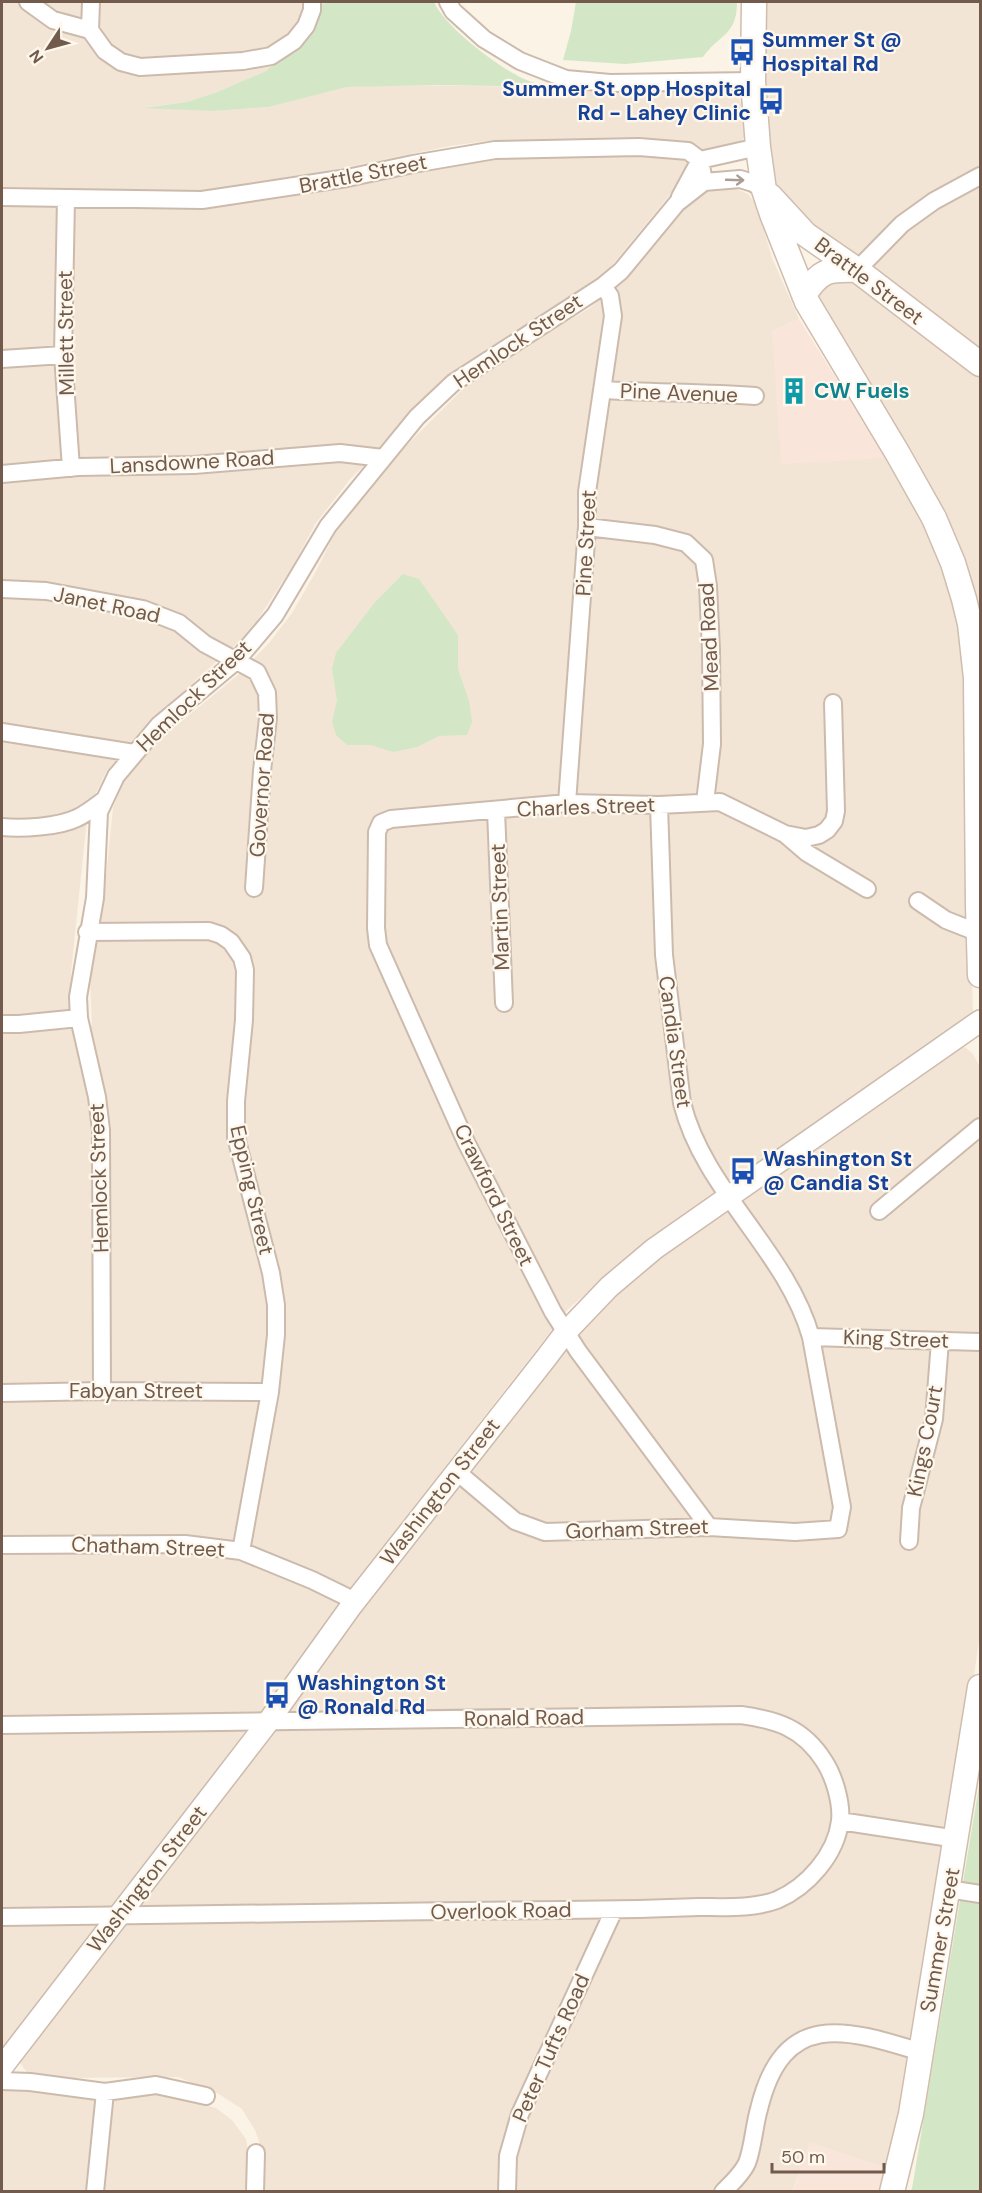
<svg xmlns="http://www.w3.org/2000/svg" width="982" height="2193" font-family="'DM Sans',sans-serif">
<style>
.residential{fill:#f2e5d5}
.commercial{fill:#fae5db}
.green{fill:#d3e7c6}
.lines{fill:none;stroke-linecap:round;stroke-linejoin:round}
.minor-casing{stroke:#ccbbad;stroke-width:20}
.tertiary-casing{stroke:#ccbbad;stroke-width:24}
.secondary-casing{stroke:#d0bdae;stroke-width:27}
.minor{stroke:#fff;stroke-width:16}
.tertiary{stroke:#fff;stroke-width:21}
.secondary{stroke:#fff;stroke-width:24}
.oneway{stroke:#aa9d94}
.labels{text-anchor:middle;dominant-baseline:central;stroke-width:4.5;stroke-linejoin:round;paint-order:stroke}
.transit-label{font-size:21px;font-weight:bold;fill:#164399;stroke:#fef7ec;text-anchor:start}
.street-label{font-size:21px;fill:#725b4d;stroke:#fef7ec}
.culture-label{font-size:21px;font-weight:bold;fill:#0d838f;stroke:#fef7ec;text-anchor:start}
</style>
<rect width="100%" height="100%" fill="#fbf3e6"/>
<path class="residential" d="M2,2H332L322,4L315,28L300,50L266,71L217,92L187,102L147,107L214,111L269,107L347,87L395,85L537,87L707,92L734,95L739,98L747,120V134L740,142L714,151L704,150L689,144L487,141L450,146L259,185L198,194L2,188Z
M767,2H980V354L816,229L778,193L772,179L765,104Z
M603,155L679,159L692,162L687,174L599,281L446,376L405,421L387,444L351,478L316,523L292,567L249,633L200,676L128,746L106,772L95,795L86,828L71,973L70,1009L38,1016L2,1015V207L131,206L371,179L496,157Z
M727,185L748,194L757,206L772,258L799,319L772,331L888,458L919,511L946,569L964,647L973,1016L614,1270L568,1309L355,1583L326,1633L2,2054V1034L72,1029L92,1025L90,979L102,916L113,808L125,777L165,735L239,674L269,643L292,613L315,573L336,531L400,452L467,385L540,337L590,308L617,285L684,208L700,193L716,186Z
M848,275L980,376V631L813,296L815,288Z
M965,1047L973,1054L980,1067V1633L960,1775L919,2019L888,2169L810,2143L792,2191H262L264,2155L255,2130L242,2109L217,2093L178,2077L60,2078L28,2074L18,2060L331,1648L371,1600L558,1356L618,1292L674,1244L944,1056Z
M2,2089L70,2093L89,2098L114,2100L142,2094H166L216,2108L232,2120L246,2139L249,2156V2191H2Z"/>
<path class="commercial" d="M799,319L832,372L888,458L781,464L772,331Z
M810,2143L888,2169L879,2191L792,2192Z"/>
<path class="green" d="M332,2H434C445,27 497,66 522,78C530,82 540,84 549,87L435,85L347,87L269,107L214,111L143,108L187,102L217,92L266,71L315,28L322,4Z
M576,2H737C737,36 719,34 703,57L625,64L563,60L571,31Z
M403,574L419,579L458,635V669L469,701L472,722L467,735L439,736L417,747L393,752L371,745H347L336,735L332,722L337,700L332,669L336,653L375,602Z
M980,1780V2191L911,2192L913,2183Z"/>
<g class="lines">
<defs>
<path id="minor" d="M28,2L53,20L90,30L105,51L121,62L140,67L243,61L271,56L294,41L306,26L312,10V2
M448,2L453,11L484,39L520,61L566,79L610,83L753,81
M90,30L91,2
M2,197L202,200L347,178L413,164L495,150L639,147L688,151L700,160L704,182
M680,197L700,160L758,147
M66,199L63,355L71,468
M857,270L902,224L934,201L980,176
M2,359L63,355
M604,390C654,393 705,392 755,396
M2,474L78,467L194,465L340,453L383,458
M587,527L655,535L686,543L704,560L708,586L711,650L712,744L705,802
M2,589L46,591L143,609L179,623L205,644L257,672L267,693L268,718L262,771L254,888
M2,732L134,753
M567,803L587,527V492L613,316L610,296L603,286
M496,811L504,1003
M2,827C21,829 59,827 77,818C86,814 96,806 104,800
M786,835L807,853L867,889
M918,901L946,920L979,933
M87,932L209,931L221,935L231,942L242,958L245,970L244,1020L236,1101V1137L271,1273L276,1305V1335L270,1392L241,1551
M2,1024H19L79,1018
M879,1211L980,1127
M811,1337L980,1342
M102,1391L101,1130L97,1097L79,1018L78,997L95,898L99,812L116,776L159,725L236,661L275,615L328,526L417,417L453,383L603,286L621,271L677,203L704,182L740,179L753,183L764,190
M2,1393L102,1391L270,1392
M456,1471L515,1521L545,1532L709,1527L795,1532L838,1529L842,1507L811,1337C786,1250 704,1191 682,1103L664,955L659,805
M709,1527L578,1351L553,1312L466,1142L378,945L376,928L377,832L381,823L391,819L567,803L659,805L720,802L785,834L806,838L819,835L827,830L834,821L836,811L833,703
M909,1541L911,1508L934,1419L940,1341
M2,1545L185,1544L241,1551L312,1580L355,1601
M2,1725L741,1715C777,1720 803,1728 824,1761C834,1776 842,1803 840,1821C836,1855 807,1887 777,1900C753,1909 725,1907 699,1907C654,1909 608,1910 563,1910C376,1912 189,1913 2,1917
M840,1821L957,1839
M948,1889L980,1894
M2,2081L30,2082L105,2092L156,2085L206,2096
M95,2192L105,2092
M255,2192L256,2153
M507,2192L508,2156L520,2114L614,1910
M723,2192C731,2184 742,2174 747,2163C753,2148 754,2126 759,2109C783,2010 844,2028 921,2052"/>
<path id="tertiary" d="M2,2067L268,1722L352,1605L546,1358L565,1333L609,1287L654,1249L980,1021"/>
<path id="secondary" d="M754,2L753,81L758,147L764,190L772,214L807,302L898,454L934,518L953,563L964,599L970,624L976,678L978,906L980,975
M770,196L805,234L857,270L980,364
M804,295C820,270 828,269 857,270
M892,2192L911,2114L980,1687"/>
</defs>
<use href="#minor" class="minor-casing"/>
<use href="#tertiary" class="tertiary-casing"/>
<use href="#secondary" class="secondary-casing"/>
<use href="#minor" class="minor"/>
<use href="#tertiary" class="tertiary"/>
<use href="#secondary" class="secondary"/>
</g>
<defs><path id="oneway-shaft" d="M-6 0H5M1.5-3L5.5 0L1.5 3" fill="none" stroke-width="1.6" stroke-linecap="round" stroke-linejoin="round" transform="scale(1.5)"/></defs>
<use class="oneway" href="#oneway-shaft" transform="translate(735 180) rotate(2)"/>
<defs>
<symbol id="bus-bare" viewBox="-9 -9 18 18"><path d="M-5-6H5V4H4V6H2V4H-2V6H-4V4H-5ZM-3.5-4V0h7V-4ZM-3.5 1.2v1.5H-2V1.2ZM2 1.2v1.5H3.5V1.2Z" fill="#1a4fb4" stroke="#fef7ec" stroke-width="2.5" paint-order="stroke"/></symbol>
<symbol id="building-bare" viewBox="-9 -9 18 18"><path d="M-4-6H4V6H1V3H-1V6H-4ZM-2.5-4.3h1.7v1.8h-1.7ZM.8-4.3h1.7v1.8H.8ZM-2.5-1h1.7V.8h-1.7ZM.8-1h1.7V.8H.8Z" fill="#0f9aa8" stroke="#fef7ec" stroke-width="2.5" paint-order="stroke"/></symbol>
</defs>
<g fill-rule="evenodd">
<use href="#bus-bare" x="723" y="33" width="38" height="38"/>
<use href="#bus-bare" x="752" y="82" width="38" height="38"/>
<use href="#building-bare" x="775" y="372" width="38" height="38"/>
<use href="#bus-bare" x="724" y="1152" width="38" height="38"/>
<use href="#bus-bare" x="258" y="1676" width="38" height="38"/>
</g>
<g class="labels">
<g class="transit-label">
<text x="762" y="40">Summer St @<tspan x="762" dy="24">Hospital Rd</tspan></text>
<text x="751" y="89" text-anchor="end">Summer St opp Hospital<tspan x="751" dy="24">Rd - Lahey Clinic</tspan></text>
<text x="763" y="1159">Washington St<tspan x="763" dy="24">@ Candia St</tspan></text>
<text x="297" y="1683">Washington St<tspan x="297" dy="24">@ Ronald Rd</tspan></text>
</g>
<g class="street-label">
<text transform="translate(363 174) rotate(-11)">Brattle Street</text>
<text transform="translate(869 281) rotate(37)">Brattle Street</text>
<text transform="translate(66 333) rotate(-91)">Millett Street</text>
<text transform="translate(518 341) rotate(-34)">Hemlock Street</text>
<text transform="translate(679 393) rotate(2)">Pine Avenue</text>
<text transform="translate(192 462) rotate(-3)">Lansdowne Road</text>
<text transform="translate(586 543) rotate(-87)">Pine Street</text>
<text transform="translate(107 605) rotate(12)">Janet Road</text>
<text transform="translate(709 637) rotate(-93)">Mead Road</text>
<text transform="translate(194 696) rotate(-44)">Hemlock Street</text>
<text transform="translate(262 785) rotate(-86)">Governor Road</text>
<text transform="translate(586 807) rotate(-2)">Charles Street</text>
<text transform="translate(500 907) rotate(-92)">Martin Street</text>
<text transform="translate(675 1042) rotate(82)">Candia Street</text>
<text transform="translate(99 1178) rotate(-92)">Hemlock Street</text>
<text transform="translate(252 1190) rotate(77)">Epping Street</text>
<text transform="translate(494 1195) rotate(64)">Crawford Street</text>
<text transform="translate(896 1339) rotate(2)">King Street</text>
<text x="136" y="1391">Fabyan Street</text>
<text transform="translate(925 1441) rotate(-79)">Kings Court</text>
<text transform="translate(440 1492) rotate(-52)">Washington Street</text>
<text transform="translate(637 1529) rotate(-2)">Gorham Street</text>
<text transform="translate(148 1547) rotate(2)">Chatham Street</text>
<text transform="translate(524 1718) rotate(-1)">Ronald Road</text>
<text transform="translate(147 1879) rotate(-52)">Washington Street</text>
<text transform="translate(501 1911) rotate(-1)">Overlook Road</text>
<text transform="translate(940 1940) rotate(-80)">Summer Street</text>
<text transform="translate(551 2048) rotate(-66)">Peter Tufts Road</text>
</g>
<g class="culture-label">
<text x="814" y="391">CW Fuels</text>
</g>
</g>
<rect width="982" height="2193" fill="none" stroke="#725b4d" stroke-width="6"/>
<g transform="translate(48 48) rotate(234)" stroke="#fef7ec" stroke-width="4.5" paint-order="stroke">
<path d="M0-4.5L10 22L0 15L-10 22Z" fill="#725b4d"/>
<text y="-9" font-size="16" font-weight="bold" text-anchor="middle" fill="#725b4d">N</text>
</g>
<path d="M772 2163v9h112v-9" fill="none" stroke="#725b4d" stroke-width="3"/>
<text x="781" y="2163" font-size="18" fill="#725b4d" stroke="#fef7ec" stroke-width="4.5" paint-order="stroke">50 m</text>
</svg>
